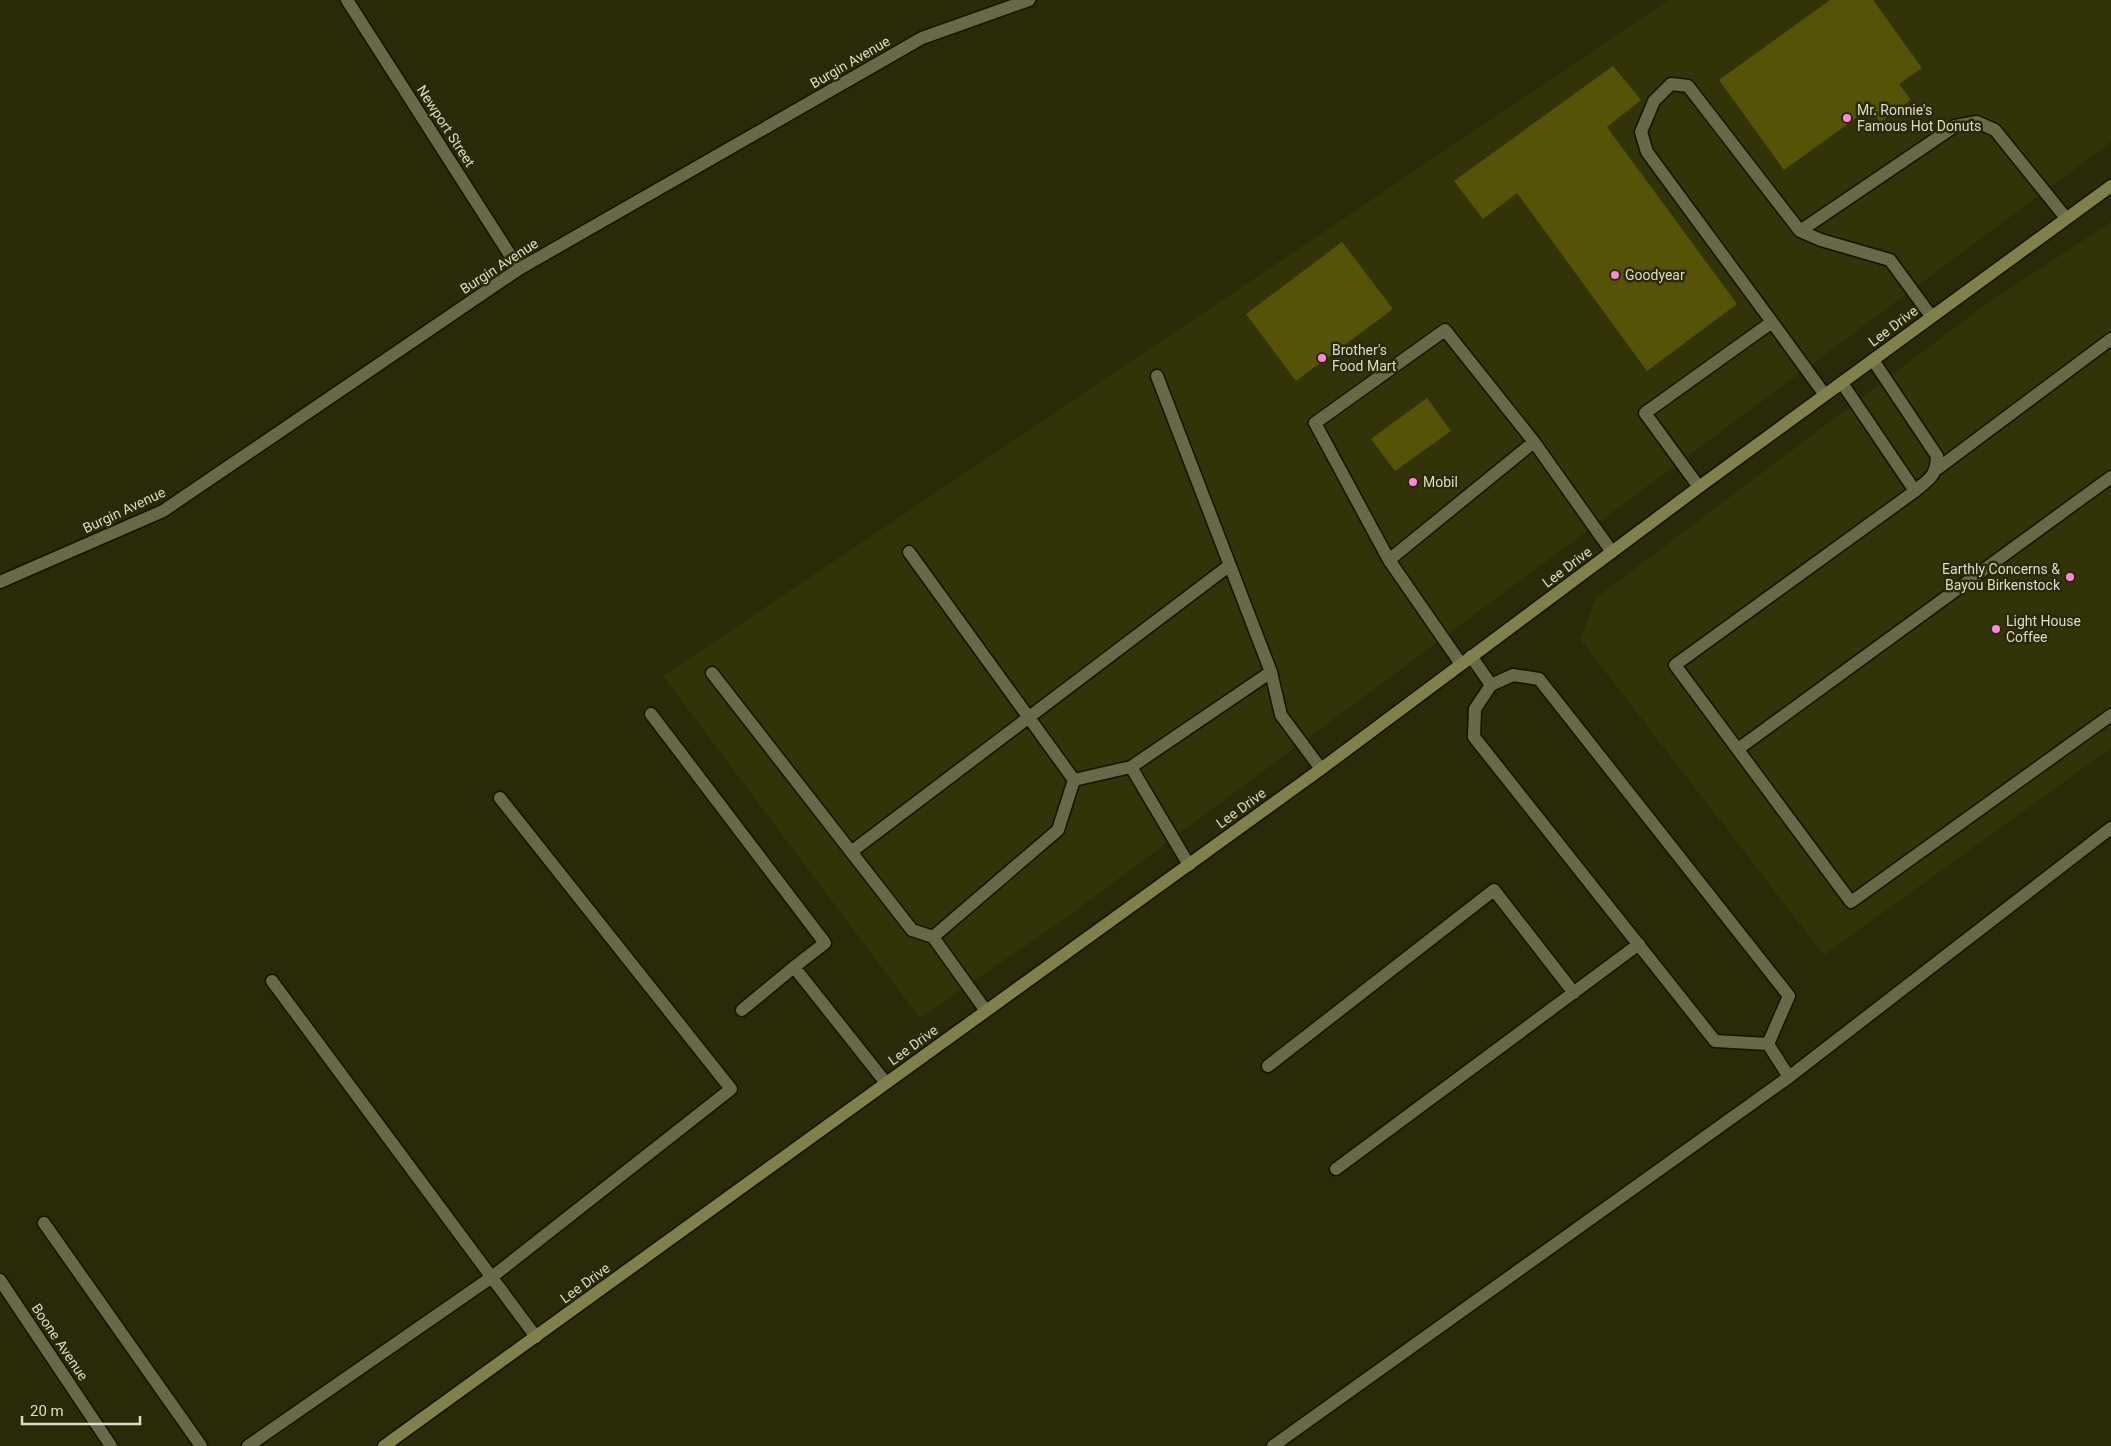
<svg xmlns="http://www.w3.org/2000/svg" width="2111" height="1446" font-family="Roboto,sans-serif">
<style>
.built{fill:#333308}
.building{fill:#555406}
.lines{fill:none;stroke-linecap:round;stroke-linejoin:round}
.service-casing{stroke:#121200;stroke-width:15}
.minor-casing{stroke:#121200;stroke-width:15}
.secondary-casing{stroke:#121200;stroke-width:15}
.service{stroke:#686947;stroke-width:12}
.minor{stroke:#686947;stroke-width:12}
.secondary{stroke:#808049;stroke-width:12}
.poi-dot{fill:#ff85de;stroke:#2a2a09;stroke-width:2}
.labels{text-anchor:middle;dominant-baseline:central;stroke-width:5;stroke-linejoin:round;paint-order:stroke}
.street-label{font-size:14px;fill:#dbdcc9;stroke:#2a2a09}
.poi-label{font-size:14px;fill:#dbdcc9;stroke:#2a2a09;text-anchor:start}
</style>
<rect width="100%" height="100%" fill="#2a2a09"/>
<path class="built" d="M1669,0H2111V142L1063,920L920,1018L663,676Z
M2111,222V748L1824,955L1580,639L1596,598L1982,307Z"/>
<path class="building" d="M1830,0H1873L1922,68L1899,84L1911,100L1880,122L1870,108L1784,170L1719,80Z
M1613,66L1641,100L1607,127L1737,304L1647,371L1517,193L1483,219L1454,181Z
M1342,242L1393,309L1296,381L1246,314Z
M1427,398L1451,431L1395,471L1371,439Z"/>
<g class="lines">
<defs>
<path id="service" d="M1800,231L1955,126L1977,122L1995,130L2066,218
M1772,322L1647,152L1641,132L1654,101L1671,84L1688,86L1800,231L1821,240L1890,260L1931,316
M1157,376L1271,672
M1842,383L1915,491C1930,478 1936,477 1937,456L1873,360
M1937,469L2111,339
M1699,487L1645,413L1772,322L1825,395
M1915,491L1675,665L1851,902L2111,715
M909,552L1074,780L1131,767
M1389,560L1315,423L1445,330L1534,442
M1471,656L1491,685
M1461,664L1389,560L1534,442L1612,552
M712,673L912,930L933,937
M1513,675L1539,679L1789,996L1768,1044L1715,1041L1474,737L1475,709L1491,685Z
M651,714L825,943L794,967L886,1083
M1738,749L2111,477
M851,852L1230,565
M1189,865L1131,767L1271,672L1281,715L1321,769
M272,981L536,1337
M742,1010L794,967
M986,1011L933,937L1058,830L1074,780
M1768,1044L1789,1077
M1268,1066L1494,890L1574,993
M1336,1169L1639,944
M44,1223L201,1446
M248,1446L492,1277L731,1089L500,798
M1273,1446L1789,1077L2111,828"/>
<path id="minor" d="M347,0L519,269
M0,582L163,511L519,269L922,38L1029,0
M0,1280L111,1446"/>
<path id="secondary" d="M384,1446L1321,769L1699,487L2111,186"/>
</defs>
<use href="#service" class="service-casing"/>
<use href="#minor" class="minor-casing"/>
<use href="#secondary" class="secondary-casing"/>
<use href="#service" class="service"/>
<use href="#minor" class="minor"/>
<use href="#secondary" class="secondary"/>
</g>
<g class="poi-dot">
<circle cx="1847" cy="118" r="5"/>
<circle cx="1615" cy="275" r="5"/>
<circle cx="1322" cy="358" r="5"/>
<circle cx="1413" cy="482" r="5"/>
<circle cx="2070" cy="577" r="5"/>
<circle cx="1996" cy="629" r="5"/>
</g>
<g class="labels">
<g class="street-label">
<text transform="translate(850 62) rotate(-30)">Burgin Avenue</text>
<text transform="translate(446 126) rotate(57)">Newport Street</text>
<text transform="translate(499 266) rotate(-33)">Burgin Avenue</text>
<text transform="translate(1893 326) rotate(-37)">Lee Drive</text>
<text transform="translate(124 510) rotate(-25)">Burgin Avenue</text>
<text transform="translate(1567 567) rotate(-37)">Lee Drive</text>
<text transform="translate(1241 808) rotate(-36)">Lee Drive</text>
<text transform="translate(913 1045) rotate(-36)">Lee Drive</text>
<text transform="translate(585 1283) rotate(-36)">Lee Drive</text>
<text transform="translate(60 1342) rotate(56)">Boone Avenue</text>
</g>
<g class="poi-label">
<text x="1857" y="110">Mr. Ronnie's<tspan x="1857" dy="16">Famous Hot Donuts</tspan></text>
<text x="1625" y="275">Goodyear</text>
<text x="1332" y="350">Brother's<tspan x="1332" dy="16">Food Mart</tspan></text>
<text x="1423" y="482">Mobil</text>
<text x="2060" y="569" text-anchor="end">Earthly Concerns &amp;<tspan x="2060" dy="16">Bayou Birkenstock</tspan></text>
<text x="2006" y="621">Light House<tspan x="2006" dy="16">Coffee</tspan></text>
</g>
</g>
<path d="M22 1416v8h118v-8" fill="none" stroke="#dbdcc9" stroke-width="2.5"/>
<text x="30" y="1416" font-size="15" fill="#dbdcc9" stroke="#2a2a09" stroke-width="4" paint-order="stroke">20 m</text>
</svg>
